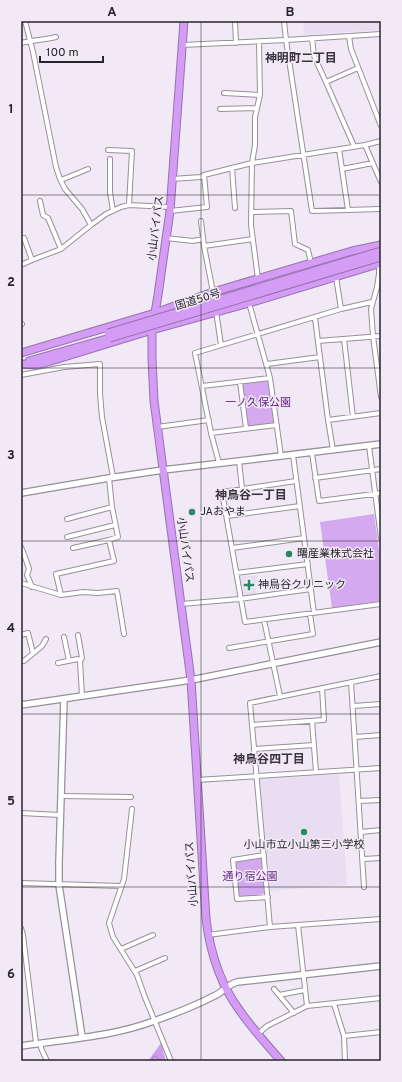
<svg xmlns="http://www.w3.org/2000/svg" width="402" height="1082" font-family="Overpass,'Noto Sans JP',sans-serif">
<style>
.built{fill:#e9def1}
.green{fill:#d5a9f0}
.forest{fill:url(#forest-crowns)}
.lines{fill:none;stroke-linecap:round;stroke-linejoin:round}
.street-casing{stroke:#97909c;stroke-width:6}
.secondary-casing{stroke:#97909c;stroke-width:8}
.highway-casing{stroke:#9872ae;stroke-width:9}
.street{stroke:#fff;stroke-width:4}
.secondary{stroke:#fff;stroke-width:5.5}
.highway{stroke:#d49cf5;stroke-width:7}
.highway-bridge-casing{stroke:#9872ae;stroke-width:9;stroke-linecap:butt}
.highway-bridge{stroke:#d49cf5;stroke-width:7}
.grid{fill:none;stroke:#28252a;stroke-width:1;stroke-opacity:0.55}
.poi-dot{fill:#288963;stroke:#f1eaf6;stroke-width:1.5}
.labels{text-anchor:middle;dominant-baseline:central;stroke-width:3;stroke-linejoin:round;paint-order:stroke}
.street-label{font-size:11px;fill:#28252a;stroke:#f1eaf6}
.park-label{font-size:11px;fill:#642382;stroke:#f1eaf6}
.poi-label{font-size:11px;fill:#28252a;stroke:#f1eaf6;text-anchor:start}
.neighbourhood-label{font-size:12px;font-weight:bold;fill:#3a343e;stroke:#f1eaf6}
.neatline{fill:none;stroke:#28252a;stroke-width:1.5}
.grid-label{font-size:13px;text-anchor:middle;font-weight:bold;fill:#28252a}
</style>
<defs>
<pattern id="forest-crowns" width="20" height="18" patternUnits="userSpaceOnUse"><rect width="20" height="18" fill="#d09dee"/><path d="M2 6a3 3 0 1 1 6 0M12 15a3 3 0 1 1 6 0" fill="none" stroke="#a980c1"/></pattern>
</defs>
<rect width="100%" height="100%" fill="#f1eaf6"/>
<path class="built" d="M303,21H381V30L304,35Z
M240,576H257L256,594L243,596Z
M339,774L347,885L270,891L260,779Z"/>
<path class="green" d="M269,379L275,423L247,427L242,383Z
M374,514L381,564V601L332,608L320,522Z
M259,857L262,859L265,891L263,894L240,897L238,895L234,862L235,860Z"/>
<path class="forest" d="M161,1043L166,1061H148Z"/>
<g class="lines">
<defs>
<path id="street" d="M25,21L33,52L56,167L60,179L65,189L82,209L91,225
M235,21L236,43
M284,21L286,40L312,211L381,209
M349,36L351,49L381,126
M312,38L314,56L325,80L354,146
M21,43C33,40 44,40 56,37
M182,45L286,40L381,34
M326,82L358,68
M224,93L260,95
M220,109L257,108
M365,145L381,182
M339,149L348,210
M108,150L132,151L129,205
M110,159V192L113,211
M232,168L235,208
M342,169L373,163
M172,179L201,177L204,175L252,163L365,145L381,141
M61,180L88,169
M40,201L43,215L48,218L61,249
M170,211L207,207L204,175
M251,212L291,211L295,244L308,250L311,263
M201,221L204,246
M166,238L193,241L203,239
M21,239L24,238L32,260
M379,264V274L377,287L371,309L373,336L381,397
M21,265L32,260L61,249L91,225L106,214L121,207L129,205L170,207
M336,277L341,309
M258,279L251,225L252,163L255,145V117L260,95L259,42
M213,292L204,246L253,239
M249,303L270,378L281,456
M216,311L221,345
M315,318L328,420L333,450
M21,325L22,324
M344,339L353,417
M318,341L381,336
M267,364L320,357
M21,375L64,367L100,364V394L102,417L113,477
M240,382L246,428
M202,386L270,378
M328,420L381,413
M157,427L209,420
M211,433L277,425
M369,446L381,538
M312,453L319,501L381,493
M293,455L314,613
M239,461L242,489
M219,463L211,433L195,353L341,309L372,302
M315,478L381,469
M296,481L222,492L245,622L381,604
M227,516L300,506
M67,519L112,507
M67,537L115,525
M21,547L25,557L29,569L27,575L32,587
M73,548L109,540
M232,548L304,538
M236,573L308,564
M21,583L61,595L83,592L98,593L117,591L124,634
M61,595L56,574L114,561L109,540L118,537L112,507L109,478
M181,604L240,599L311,589
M264,620L280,696
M21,635L28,633L33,653
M78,635L82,658L80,661
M64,637L69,661
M229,648L313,634L310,614
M21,661H24L42,646L46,639
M58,663L78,659L80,661L82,696
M351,682L364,887
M353,706L381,704
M312,721L316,772
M252,725L324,720L322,688
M355,737L381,735
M254,749L314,745
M197,780L381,768
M61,796L131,797
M359,801L381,800
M132,809L124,879L109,923L113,937L137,975L144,995L171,1061
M21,813L60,815
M361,832L381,830
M264,855L233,860L237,899L268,897
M363,859L381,858
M21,883L121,886
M298,925L307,1006
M270,927L250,703L381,676
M21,928L23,935L36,1043
M208,935L270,927L381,919
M121,949L153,935
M135,971L165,958
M274,989L294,1013
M279,995L305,990
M334,1004L344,1036L345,1061
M258,1034L267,1026L307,1006L381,998
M344,1036L381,1032
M41,1043V1048L47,1061"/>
<path id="secondary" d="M21,493L109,478L163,470L381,444
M64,699L59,862V885L82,1037
M21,705L191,680L381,642
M21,1046C66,1039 111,1037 154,1021C174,1014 195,1006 214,996C223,992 227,985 237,982L381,966"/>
<path id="highway" d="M184,21L170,211L158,295L152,330V359L154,401L191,680L206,919C210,952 220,984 240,1011C252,1028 267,1045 281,1061
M21,353L155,313L213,292L352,251L381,245
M29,361L110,338
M21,364L36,365L51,361L152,330L249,303L381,263"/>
</defs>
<use href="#street" class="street-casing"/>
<use href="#secondary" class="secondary-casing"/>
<use href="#highway" class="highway-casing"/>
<use href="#street" class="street"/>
<use href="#secondary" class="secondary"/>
<use href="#highway" class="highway"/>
<defs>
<path id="highway-bridge" d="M108,333L381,251
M110,338L381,257"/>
</defs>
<use href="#highway-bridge" class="highway-bridge-casing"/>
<use href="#highway-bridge" class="highway-bridge"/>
</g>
<path class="grid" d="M201,21V1061M21,195H381M21,368H381M21,541H381M21,714H381M21,887H381"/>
<g class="poi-dot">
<circle cx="192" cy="512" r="4"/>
<circle cx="289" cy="554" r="4"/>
<path d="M247 579h4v4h4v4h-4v4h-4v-4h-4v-4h4z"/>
<circle cx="304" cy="832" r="4"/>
</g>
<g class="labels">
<g class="street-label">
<text transform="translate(156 228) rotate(-83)">小山バイパス</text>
<text transform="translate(198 300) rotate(-17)">国道50号</text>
<text transform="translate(185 550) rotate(82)">小山バイパス</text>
<text transform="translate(192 874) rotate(-94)">小山バイパス</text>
</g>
<g class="park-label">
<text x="258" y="403">一ノ久保公園</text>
<text x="250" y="877">通り宿公園</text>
</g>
<g class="poi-label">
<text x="200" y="512">JAおやま</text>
<text x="297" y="554">曙産業株式会社</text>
<text x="258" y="585">神鳥谷クリニック</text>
<text x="304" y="845" text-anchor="middle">小山市立小山第三小学校</text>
</g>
<g class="neighbourhood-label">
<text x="301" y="59">神明町二丁目</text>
<text x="251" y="496">神鳥谷一丁目</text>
<text x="269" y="760">神鳥谷四丁目</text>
</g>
</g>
<rect width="402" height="1082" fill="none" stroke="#f1eaf6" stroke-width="44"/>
<path d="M40 56v6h63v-6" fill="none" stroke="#28252a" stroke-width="2"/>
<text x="46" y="56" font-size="12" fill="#28252a" stroke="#f1eaf6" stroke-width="3" paint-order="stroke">100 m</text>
<rect x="22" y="22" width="358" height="1038" class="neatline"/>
<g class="grid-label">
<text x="112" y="16">A</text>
<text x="290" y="16">B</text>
<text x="11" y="113">1</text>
<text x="11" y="286">2</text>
<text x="11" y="459">3</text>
<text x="11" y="632">4</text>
<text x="11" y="805">5</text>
<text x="11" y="978">6</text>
</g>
</svg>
